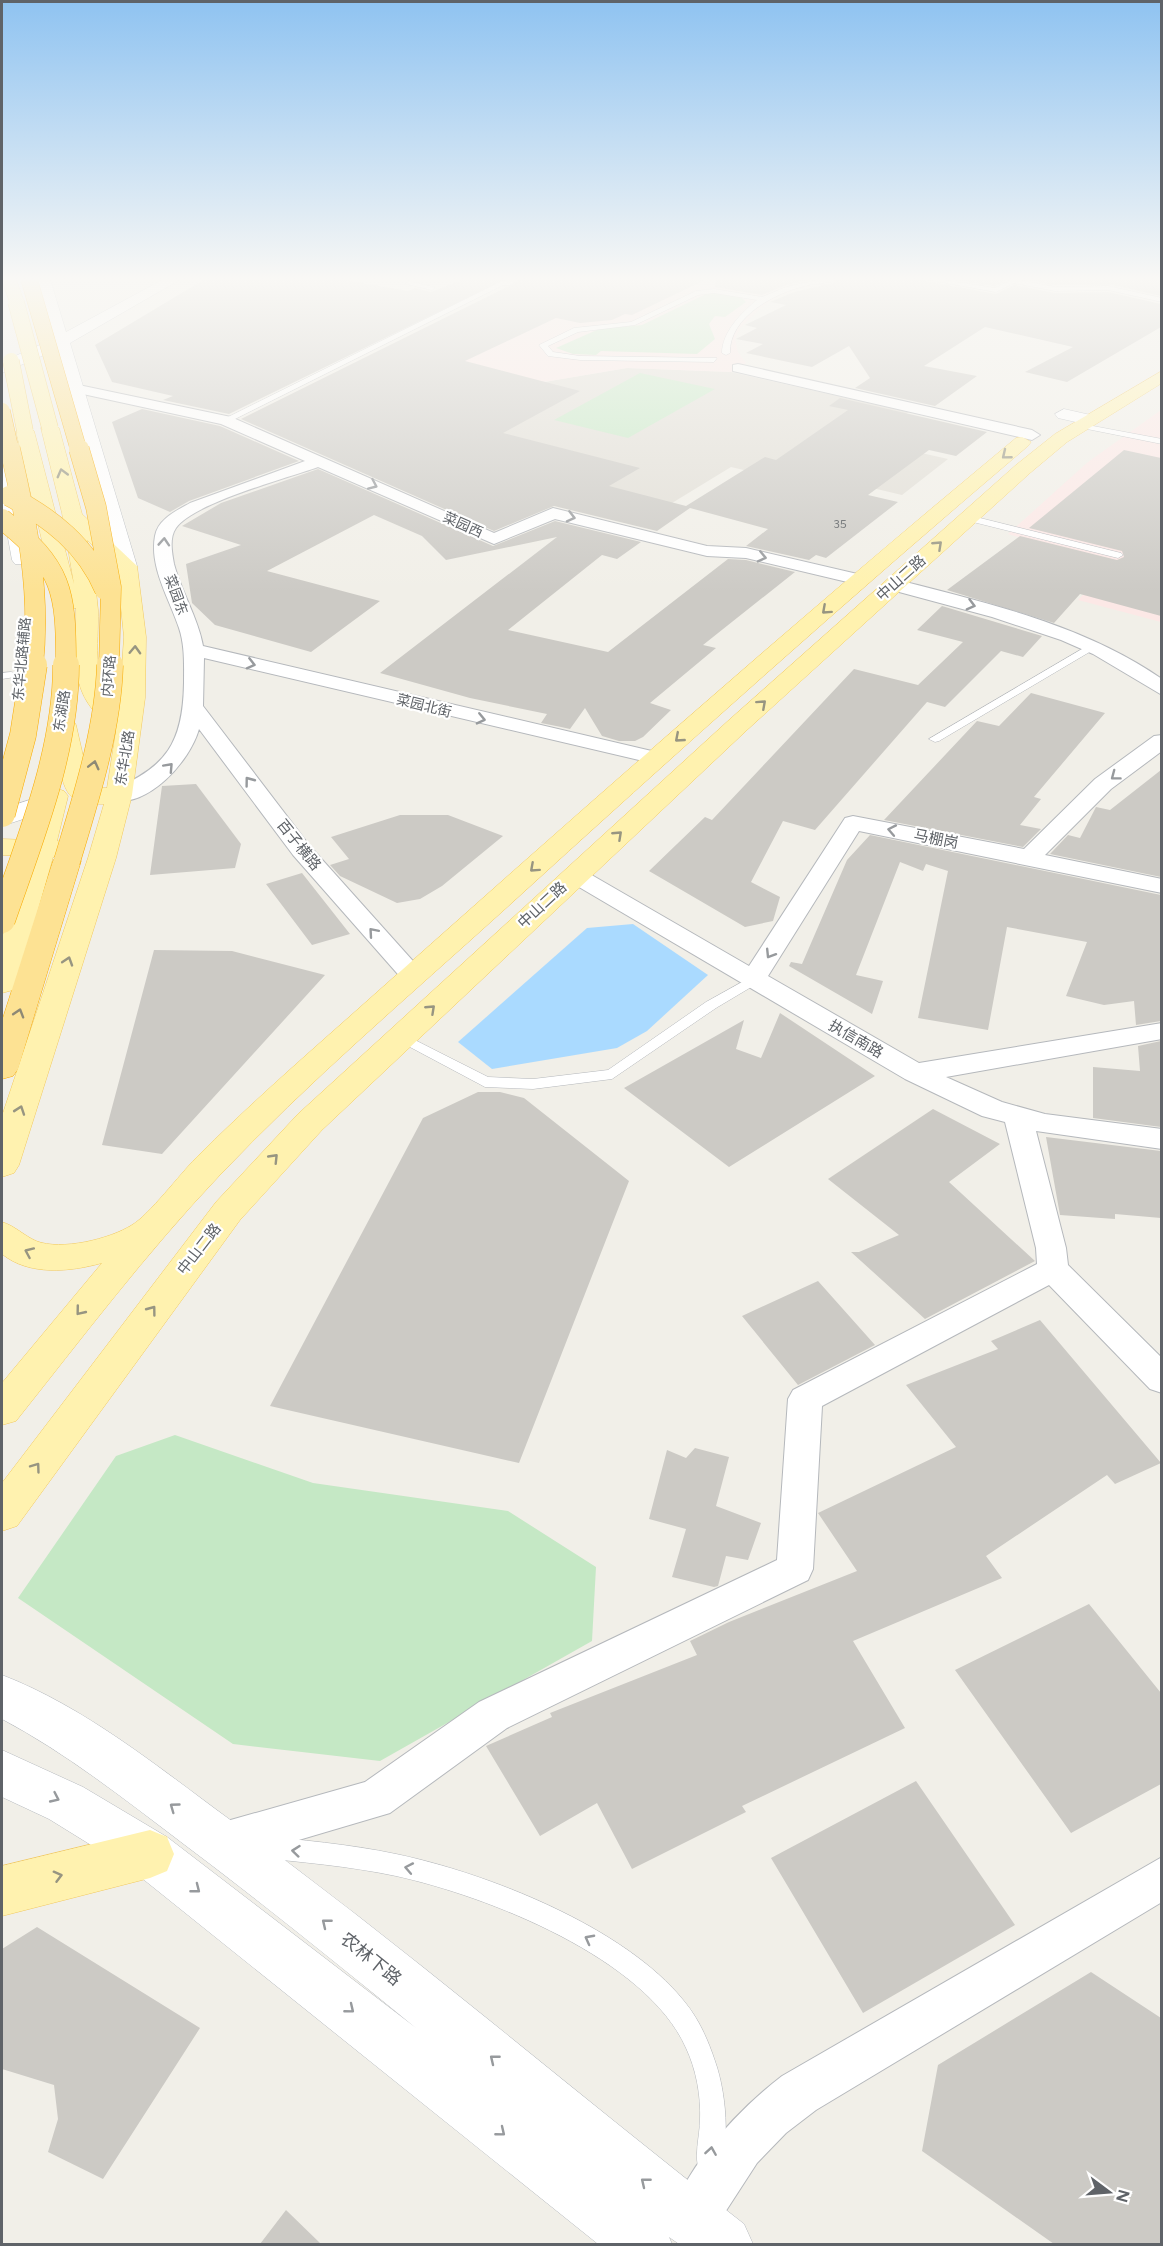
<svg xmlns="http://www.w3.org/2000/svg" width="1163" height="2246" font-family="Figtree,'Noto Sans SC',sans-serif">
<style>
.education{fill:#e1ded6}
.medical{fill:#fce8e6}
.green{fill:#c5e8c5}
.water{fill:#aadaff}
.building{fill:#cccac5}
.lines{fill:none;stroke-linecap:round;stroke-linejoin:round}
.lane-casing{stroke:#b5b8bc;stroke-width:1}
.street-casing{stroke:#b5b8bc;stroke-width:2}
.secondary-casing{stroke:#b6babf;stroke-width:1}
.primary-casing{stroke:#f2c960;stroke-width:1}
.highway-casing{stroke:#f9ab00;stroke-width:1}
.lane{fill:#fff;fill-rule:evenodd}
.street{fill:#fff;fill-rule:evenodd}
.secondary{fill:#fff;fill-rule:evenodd}
.primary{fill:#fff2af;fill-rule:evenodd}
.highway{fill:#fde293;fill-rule:evenodd}
.primary-bridge-casing{stroke:#f2c960;stroke-width:17;stroke-linecap:butt}
.highway-bridge-far2-casing{stroke:#f9ab00;stroke-width:17;stroke-linecap:butt}
.highway-bridge-far1-casing{stroke:#f9ab00;stroke-width:21;stroke-linecap:butt}
.highway-bridge-casing{stroke:#f9ab00;stroke-width:27;stroke-linecap:butt}
.primary-bridge{stroke:#fff2af;stroke-width:16}
.highway-bridge-far2{stroke:#fde293;stroke-width:16}
.highway-bridge-far1{stroke:#fde293;stroke-width:20}
.highway-bridge{stroke:#fde293;stroke-width:26}
.oneway{stroke:#979581}
.oneway2{stroke:#979a9d}
.oneway3{stroke:#8e8975}
.labels{text-anchor:middle;dominant-baseline:central;stroke-width:4.5;stroke-linejoin:round;paint-order:stroke}
.number-label{font-size:12px;fill:#7a7d7f}
.far-street-label{font-size:14px;fill:#5f6368;stroke:#fff}
.street-label{font-size:15px;fill:#5f6368;stroke:#fff}
.near-street-label{font-size:18px;fill:#5f6368;stroke:#fff}
</style>
<rect width="100%" height="100%" fill="#f1efe8"/>
<path class="education" d="M627,368L731,372L909,412L868,441L948,459L902,495L826,477L812,486L731,467L654,514L550,487L457,409L550,381Z"/>
<path class="medical" d="M580,279H732L776,286L815,279H862H840L801,288L779,296L762,307L740,328L735,339L738,352L746,363L731,372L627,368L550,381L489,386L441,380L502,314Z
M1161,410V622L1078,600L1112,564L1008,534L1088,462Z"/>
<path class="green" d="M714,292L742,298L746,302L725,317L715,316L709,324L715,339L697,354L601,351L596,355L573,354L556,348L599,329L642,325L706,294Z
M640,373L715,389L628,438L554,420Z
M175,1435L313,1483L508,1511L596,1567L592,1641L380,1761L233,1744L18,1598L116,1456Z"/>
<path class="water" d="M633,924L708,975L647,1031L617,1048L492,1069L458,1042L587,928Z"/>
<path class="building" d="M205,279H340L408,291L415,288L431,292L464,279H506L229,414L163,400L173,396L112,382L95,345Z
M523,279H707L632,315L625,314L612,320L580,323L556,318L465,361L580,391L503,433L640,468L609,486L686,506L765,457L776,460L848,410L829,406L840,398L987,432L956,456L929,450L868,495L898,502L826,558L816,555L809,560L746,546L768,529L690,508L657,531L554,506L494,531L241,419Z
M716,279H814L786,285L762,295L715,287Z
M838,279H923L925,281L996,294L1014,285L1055,293L1108,292L1161,304V327L1067,382L1025,372L1073,347L985,327L924,366L977,376L935,406L855,388L870,378L849,346L812,367L746,353L763,344L736,339L757,328L745,325L786,305L770,302L794,292L833,283Z
M948,279H1009L995,286Z
M1022,279H1161V296L1108,284L1055,285Z
M142,409L220,426L299,461L189,501L170,512L138,498L112,422Z
M1124,450L1161,458V616L1080,594L1054,623L947,590L1020,536L1117,560L1124,557L1122,551L1029,528Z
M318,469L493,546L555,521L641,542L617,559L602,555L508,630L608,652L728,559L746,560L795,572L703,645L716,648L650,703L671,710L643,737L635,741H619L602,736L585,708L570,729L561,727L541,723L547,714L470,698L380,673L557,537L446,560L422,536L374,515L267,571L380,601L311,652L215,625L192,603L186,564L241,545L182,526L221,503Z
M942,606L1042,636L1023,657L1001,651L945,707L927,702L815,830L783,821L751,882L780,897L773,921L745,927L649,871L705,817L712,820L854,669L918,685L963,642L917,630Z
M1031,693L1105,713L1034,797L1041,799L1020,825L1041,829L1023,847L884,820L977,721L999,726Z
M1161,770V877L1050,854L1068,835L1080,838L1096,807L1110,810Z
M196,784L241,844L235,868L150,875L162,786Z
M400,815H448L503,836L442,886L420,899L397,903L340,876L330,865L349,859L331,837Z
M870,835L1161,895V1021L1136,1025L1134,1001L1104,1005L1066,996L1087,942L1007,927L988,1030L918,1018L948,871L926,864L923,871L900,862L856,975L883,981L872,1014L789,966L791,962L802,964L847,860Z
M302,873L350,934L312,945L266,884Z
M154,950L232,951L325,975L162,1154L102,1145Z
M780,1013L875,1076L729,1167L624,1088L744,1020L736,1049L761,1058Z
M1161,1041V1127L1093,1118V1067L1140,1071L1138,1046Z
M478,1092H500L524,1098L629,1181L519,1463L270,1406L423,1118Z
M933,1109L1000,1144L949,1182L1035,1261L925,1319L851,1252H859L899,1235L828,1179Z
M1046,1137L1161,1151V1218L1115,1214V1219L1060,1215Z
M818,1281L875,1345L798,1385L742,1316Z
M1040,1320L1161,1463L1115,1484L1107,1475L986,1556L1002,1578L853,1641L905,1728L742,1806L746,1812L632,1869L597,1803L540,1836L486,1746L552,1717L550,1713L697,1655L690,1641L729,1622L857,1571L818,1513L956,1447L906,1385L998,1349L991,1341Z
M695,1448L729,1457L716,1506L761,1523L748,1560L726,1556L718,1586L714,1587L672,1577L686,1529L649,1519L667,1450L686,1458Z
M1089,1604L1161,1693V1784L1071,1833L955,1670Z
M916,1781L1015,1925L863,2013L771,1858Z
M37,1927L200,2028L103,2179L48,2152L58,2119L54,2085L2,2069V1949Z
M1091,1972L1161,2018V2244H1054L922,2151L938,2065Z
M286,2210L321,2244H260Z"/>
<g class="lines">
<defs>
<path id="lane" d="M514,279H521L510,285H503L229,422L222,420L500,282Z
M822,279H836C828,284 815,283 805,286C775,293 729,317 730,353L726,355L722,353C722,332 742,312 757,300L714,293L698,295L635,325L578,332L548,346L553,352L580,356L717,358L714,362L580,360L548,356L539,345L574,328L631,322L696,291L714,289L762,297L786,287Z
M925,279H937L995,288L1013,279L1055,287L1108,286L1162,298V302L1108,290L1055,291L1014,283L996,292Z
M408,281L434,287L435,288L432,290L406,284Z
M1077,423L1162,439V444L1077,427Z
M968,515L1121,553L1123,555L1118,558L965,520L964,518Z
M1094,642L1099,645L1098,647L939,741L935,742L929,739Z
M11,672L15,673V677L2,679V673Z
M753,976L760,980L758,983L716,1008L612,1079L533,1089L485,1087L393,1038L400,1034L405,1035L488,1077L533,1079L608,1070L706,1002Z
M252,1835C300,1840 349,1844 396,1854C487,1873 625,1927 684,2001C699,2019 708,2040 715,2061C726,2092 731,2143 718,2173L709,2177L700,2173C693,2156 700,2137 700,2119C701,2096 696,2069 686,2048C646,1958 487,1896 396,1876C349,1866 300,1862 252,1857L244,1854L241,1846L244,1838Z"/>
<path id="street" d="M738,364L1032,430L1040,435L1032,440L733,371V365Z
M74,384L231,417L494,533L553,508L707,546L746,548L866,576L869,580L860,585L746,558L707,556L555,519L494,544L318,467C288,478 193,503 176,528C169,538 172,553 174,564C181,592 198,617 203,646L656,752L664,753L667,758L664,763L656,764L204,658L203,706L309,845L421,970L425,975L421,980L412,983L403,980L293,855L199,729C190,761 148,809 111,800L108,795L111,790C167,768 183,742 184,683C184,664 185,646 179,628C170,600 149,567 155,536C158,519 176,511 190,503L305,461L221,424L69,391L67,388L69,385Z
M894,579C987,603 1082,624 1162,679V695L1093,654L1061,640L992,617L888,589L885,585L888,581Z
M1162,735V751L1111,789L1045,855L1162,879V893L859,831L768,976L919,1063L1162,1023V1039L946,1077L1002,1102L1045,1114L1162,1129V1149L1036,1131L1066,1248L1068,1265L1162,1358V1393L1150,1389L1049,1285L822,1406L813,1569L808,1580L507,1728L390,1813L221,1863L206,1857L200,1842L206,1827L365,1782L479,1702L777,1560L788,1399L793,1390L1037,1264L1036,1248L1005,1122L982,1116L905,1079L567,880L563,875L567,870H583L749,966L845,818L853,816L1024,849L1095,779L1154,736Z
M1162,1857V1902L816,2110L786,2133L757,2163L709,2237L692,2244L675,2237L667,2220C691,2163 733,2114 782,2076Z"/>
<path id="secondary" d="M36,279H50L66,332L164,279H181L70,343L137,566L134,570H120L117,566L56,350L2,373V362L53,339Z
M1064,409L1095,416L1098,420L1089,425L1058,418L1055,414Z
M2,456L11,462L31,547L32,560L29,564H15L12,560L2,505Z
M54,792L63,794L67,800L63,806L2,826V809Z
M2,1675C85,1707 158,1767 229,1819C406,1947 571,2090 744,2224L753,2244H679L669,2237L672,2244H598L133,1871L49,1819L2,1797V1750L83,1787L167,1837L416,2028C339,1965 261,1902 181,1842C123,1798 66,1753 2,1719Z"/>
<path id="primary" d="M2,279H16L24,302L21,305H11Z
M1162,371V383L1067,442L1030,473L747,730L322,1130L240,1220L17,1526L2,1531V1483L216,1202L298,1114L729,720L1016,465L1055,434Z
M50,423L59,428L82,514L137,566L146,637L145,698L132,795L116,858L19,1165L14,1173L2,1177V1116L88,858L104,804C94,804 79,803 72,797C59,787 55,741 52,725L55,720L64,718L73,720L76,725L89,782L95,788H107L116,731C66,695 77,663 76,608L60,609L57,604L16,431L25,426L34,431L74,584L62,513L41,428ZM87,540L117,568L124,637L119,710C90,686 99,644 98,610C96,586 92,563 87,540Z
M1022,437L1031,442L1028,446C850,597 676,753 504,910C408,997 308,1082 219,1176C146,1253 82,1338 16,1421L2,1425V1383L102,1263C70,1272 29,1276 2,1254V1222C15,1226 23,1235 36,1241C61,1251 110,1239 132,1225C149,1215 180,1174 196,1158C245,1109 296,1064 348,1018C568,822 789,626 1016,438Z
M55,788L64,791L68,796L57,841L70,843L74,849L70,855L53,857L17,984L13,990L2,993V938L26,856L2,855V839L30,840L42,796L46,791Z
M150,1830L167,1837L174,1854L167,1871L150,1878L2,1916V1866Z"/>
<path id="highway" d="M67,853L77,855L81,861L18,1069L13,1076L2,1079V1021L53,861L57,855Z"/>
</defs>
<use href="#lane" class="lane-casing"/>
<use href="#street" class="street-casing"/>
<use href="#secondary" class="secondary-casing"/>
<use href="#primary" class="primary-casing"/>
<use href="#highway" class="highway-casing"/>
<use href="#lane" class="lane"/>
<use href="#street" class="street"/>
<use href="#secondary" class="secondary"/>
<use href="#primary" class="primary"/>
<use href="#highway" class="highway"/>
<defs>
<path id="primary-bridge" d="M16,302L50,428
M11,361L25,431"/>
<path id="highway-bridge-far2" d="M29,279L79,451
M2,411L11,451"/>
<path id="highway-bridge-far1" d="M10,449C27,522 41,591 33,666
M79,449L96,507L111,587L109,666
M9,496C51,518 86,545 105,590
M2,519C63,568 66,590 66,666"/>
<path id="highway-bridge" d="M2,814L23,735L34,665
M67,861C86,798 108,730 110,665
M2,920C30,839 66,752 66,665"/>
</defs>
<use href="#primary-bridge" class="primary-bridge-casing"/>
<use href="#highway-bridge-far2" class="highway-bridge-far2-casing"/>
<use href="#highway-bridge-far1" class="highway-bridge-far1-casing"/>
<use href="#highway-bridge" class="highway-bridge-casing"/>
<use href="#primary-bridge" class="primary-bridge"/>
<use href="#highway-bridge-far2" class="highway-bridge-far2"/>
<use href="#highway-bridge-far1" class="highway-bridge-far1"/>
<use href="#highway-bridge" class="highway-bridge"/>
</g>
<defs><path id="oneway-chevron" d="M-2-3.5L2.5 0L-2 3.5" fill="none" stroke-width="1.6" stroke-linecap="round" stroke-linejoin="round" transform="scale(1.5)"/></defs>
<g class="oneway">
<use href="#oneway-chevron" transform="translate(1006 455) rotate(141)"/>
<use href="#oneway-chevron" transform="translate(62 473) rotate(-105)"/>
<use href="#oneway-chevron" transform="translate(938 545) rotate(-43)"/>
<use href="#oneway-chevron" transform="translate(826 610) rotate(138)"/>
<use href="#oneway-chevron" transform="translate(135 650) rotate(-88)"/>
<use href="#oneway-chevron" transform="translate(762 704) rotate(-42)"/>
<use href="#oneway-chevron" transform="translate(679 738) rotate(139)"/>
<use href="#oneway-chevron" transform="translate(618 835) rotate(-43)"/>
<use href="#oneway-chevron" transform="translate(534 868) rotate(138)"/>
<use href="#oneway-chevron" transform="translate(68 961) rotate(-72)"/>
<use href="#oneway-chevron" transform="translate(431 1009) rotate(-43)"/>
<use href="#oneway-chevron" transform="translate(20 1110) rotate(-71)"/>
<use href="#oneway-chevron" transform="translate(274 1158) rotate(-46)"/>
<use href="#oneway-chevron" transform="translate(29 1252) rotate(-156)"/>
<use href="#oneway-chevron" transform="translate(152 1310) rotate(-53)"/>
<use href="#oneway-chevron" transform="translate(80 1311) rotate(129)"/>
<use href="#oneway-chevron" transform="translate(36 1467) rotate(-54)"/>
<use href="#oneway-chevron" transform="translate(58 1876) rotate(-15)"/>
</g>
<g class="oneway2">
<use href="#oneway-chevron" transform="translate(373 485) rotate(24)"/>
<use href="#oneway-chevron" transform="translate(571 517) rotate(14)"/>
<use href="#oneway-chevron" transform="translate(164 542) rotate(-86)"/>
<use href="#oneway-chevron" transform="translate(762 557) rotate(13)"/>
<use href="#oneway-chevron" transform="translate(971 605) rotate(15)"/>
<use href="#oneway-chevron" transform="translate(251 664) rotate(14)"/>
<use href="#oneway-chevron" transform="translate(481 719) rotate(13)"/>
<use href="#oneway-chevron" transform="translate(169 767) rotate(-47)"/>
<use href="#oneway-chevron" transform="translate(1115 776) rotate(143)"/>
<use href="#oneway-chevron" transform="translate(249 781) rotate(-127)"/>
<use href="#oneway-chevron" transform="translate(892 830) rotate(-169)"/>
<use href="#oneway-chevron" transform="translate(373 932) rotate(-131)"/>
<use href="#oneway-chevron" transform="translate(770 954) rotate(122)"/>
<use href="#oneway-chevron" transform="translate(55 1798) rotate(25)"/>
<use href="#oneway-chevron" transform="translate(174 1807) rotate(-144)"/>
<use href="#oneway-chevron" transform="translate(296 1851) rotate(-174)"/>
<use href="#oneway-chevron" transform="translate(409 1868) rotate(-169)"/>
<use href="#oneway-chevron" transform="translate(196 1889) rotate(38)"/>
<use href="#oneway-chevron" transform="translate(326 1923) rotate(-141)"/>
<use href="#oneway-chevron" transform="translate(589 1939) rotate(-152)"/>
<use href="#oneway-chevron" transform="translate(350 2009) rotate(39)"/>
<use href="#oneway-chevron" transform="translate(494 2059) rotate(-141)"/>
<use href="#oneway-chevron" transform="translate(501 2132) rotate(39)"/>
<use href="#oneway-chevron" transform="translate(711 2151) rotate(-81)"/>
<use href="#oneway-chevron" transform="translate(645 2182) rotate(-141)"/>
</g>
<g class="oneway3">
<use href="#oneway-chevron" transform="translate(94 765) rotate(-76)"/>
<use href="#oneway-chevron" transform="translate(19 1013) rotate(-73)"/>
</g>
<linearGradient id="sky" x2="0" y2="1"><stop stop-color="#8fc3f1"/><stop offset="0.47" stop-color="#f9f8f5"/><stop offset="1" stop-color="#f9f8f5" stop-opacity="0"/></linearGradient>
<rect width="1163" height="593" fill="url(#sky)"/>
<g class="labels">
<g class="number-label">
<text x="840" y="524">35</text>
</g>
<g class="far-street-label">
<text transform="translate(463 525) rotate(24)">菜园西</text>
<text transform="translate(176 595) rotate(70)">菜园东</text>
<text transform="translate(22 659) rotate(-85)">东华北路辅路</text>
<text transform="translate(109 676) rotate(-85)">内环路</text>
<text transform="translate(424 706) rotate(14)">菜园北街</text>
<text transform="translate(62 711) rotate(-81)">东湖路</text>
<text transform="translate(125 758) rotate(-81)">东华北路</text>
</g>
<g class="street-label">
<text transform="translate(901 578) rotate(-42)">中山二路</text>
<text transform="translate(936 839) rotate(11)">马棚岗</text>
<text transform="translate(299 845) rotate(51)">百子横路</text>
<text transform="translate(542 905) rotate(-43)">中山二路</text>
<text transform="translate(856 1039) rotate(30)">执信南路</text>
<text transform="translate(199 1249) rotate(-52)">中山二路</text>
</g>
<g class="near-street-label">
<text transform="translate(371 1959) rotate(39)">农林下路</text>
</g>
</g>
<rect width="1163" height="2246" fill="none" stroke="#5f6368" stroke-width="6"/>
<g transform="translate(1109 2192) rotate(106)" stroke="#ffffff" stroke-width="4.5" paint-order="stroke">
<path d="M0-4.5L10 22L0 15L-10 22Z" fill="#5f6368"/>
<text y="-9" font-size="16" font-weight="bold" text-anchor="middle" fill="#5f6368">N</text>
</g>
</svg>
